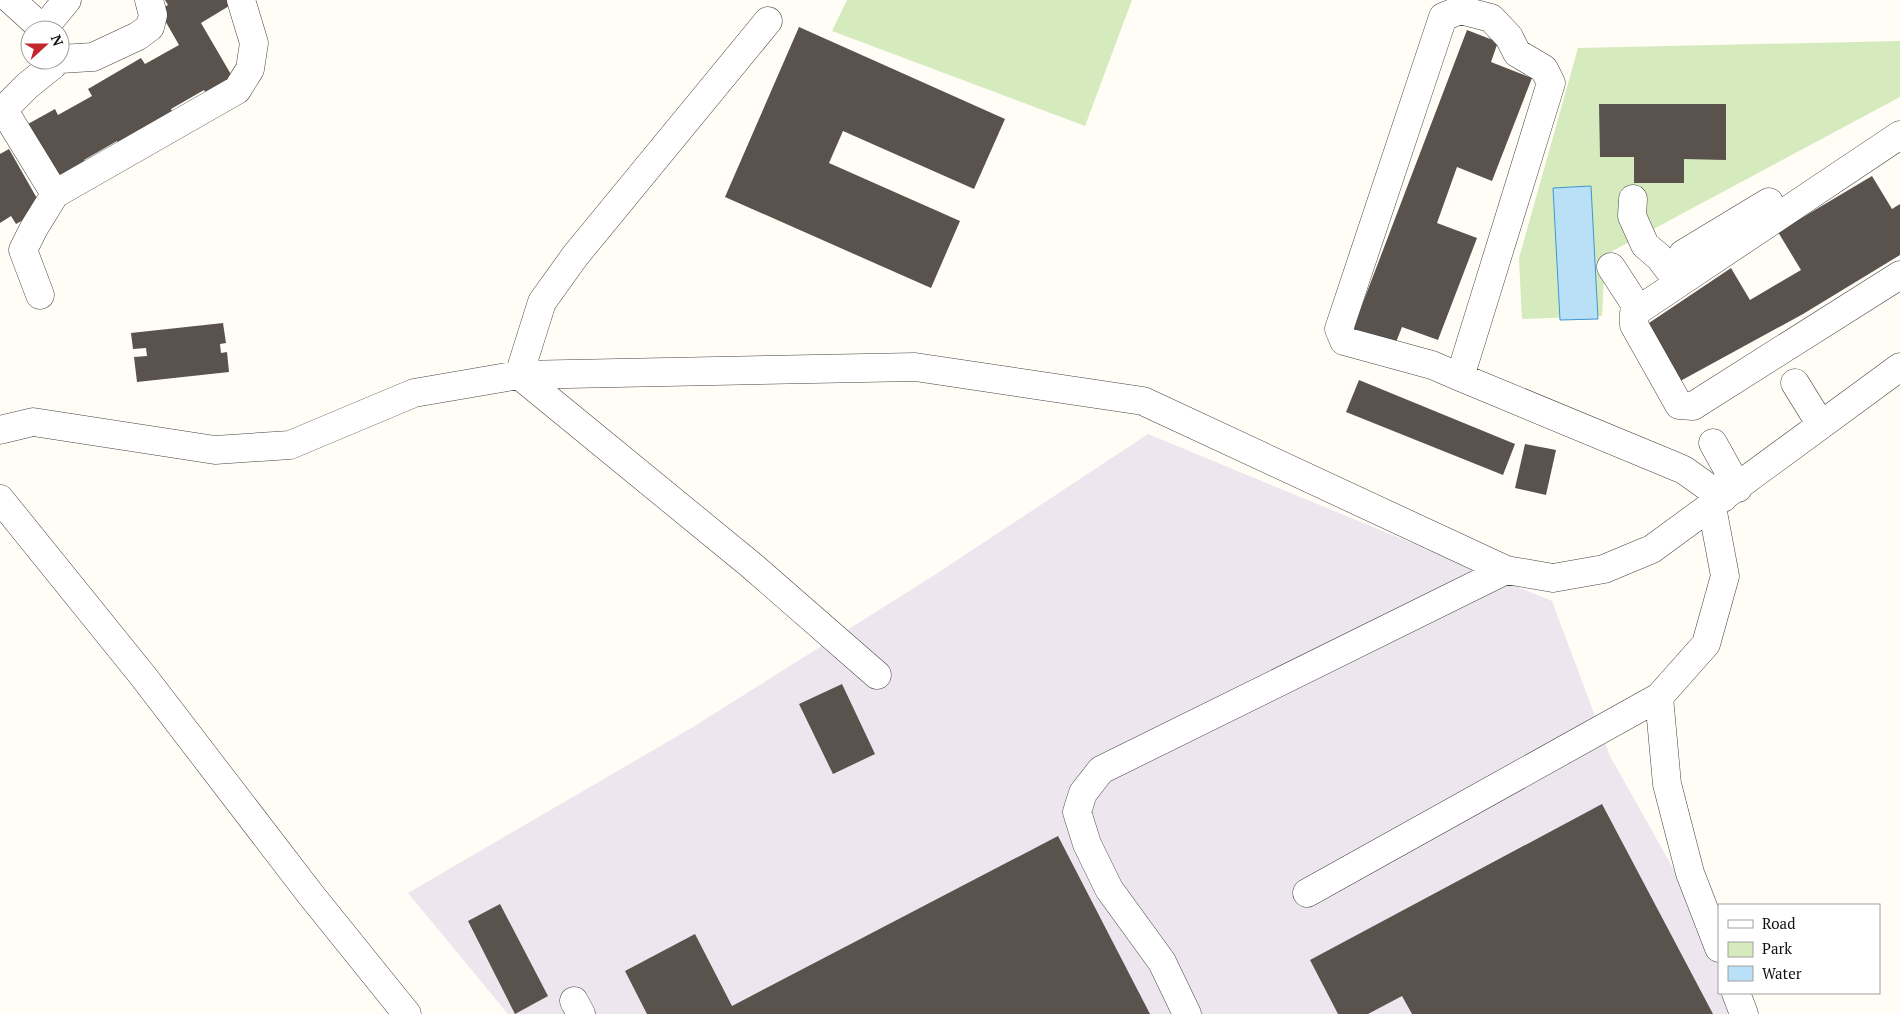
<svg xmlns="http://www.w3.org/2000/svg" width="1900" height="1014" font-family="'PT Serif',serif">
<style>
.industrial{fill:#eee6ef}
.green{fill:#d5ebbd}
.water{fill:#b9e0f7;stroke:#3f96cf}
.building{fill:#5a524d}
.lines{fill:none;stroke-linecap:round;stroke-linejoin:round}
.minor-casing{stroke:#444;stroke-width:29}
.minor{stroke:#fff;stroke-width:28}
</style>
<rect width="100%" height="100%" fill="#fffdf5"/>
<path class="industrial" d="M1148,434L1552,601L1610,756L1719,950V993H1743L1755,1014H508L408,893L693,727L933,576Z"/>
<path class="green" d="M847,0H1132L1085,126L832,31Z
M1900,41V97L1605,255L1602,316L1522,319L1519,258L1578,48Z"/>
<path class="water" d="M1591,186L1598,319L1560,320L1553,188Z"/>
<path class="building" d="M165,0H232L234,3L201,23L236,83L209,98L204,90L171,109L175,118L122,148L117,141L84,160L88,168L62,183L28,124L55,109L58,115L92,96L88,89L141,58L145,64L179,45L159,10L168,5Z
M799,27L1005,119L974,189L843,131L829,163L960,221L931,288L725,197Z
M1467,30L1498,42L1491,62L1532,78L1492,181L1457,167L1437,223L1477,238L1438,340L1402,327L1393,350L1351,334Z
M1599,104H1726V160L1684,159V183H1634V157H1600Z
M9,149L43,209L16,224L11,216L0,223V154Z
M1872,176L1892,209L1900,204V255L1803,314L1673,385L1643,327L1731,268L1750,300L1801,270L1778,232Z
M223,323L226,343L220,344L221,353L227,352L229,372L137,382L134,357L147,356L146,348L133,349L131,333Z
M1359,380L1515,444L1503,475L1346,412Z
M1525,444L1556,450L1546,495L1515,488Z
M842,684L875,754L833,774L799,704Z
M1602,804L1713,1014H1412L1402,996L1368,1014H1338L1310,960Z
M1058,836L1150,1014H647L625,971L695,934L732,1006Z
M500,904L548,996L515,1014L468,921Z"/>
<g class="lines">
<defs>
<path id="minor" d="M11,0L44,30
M43,29L67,0
M60,59L93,57L138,36L150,27L153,15L149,0
M3,109L55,194
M0,113L27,86L53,65L55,60
M1900,135L1634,313V325L1679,405L1693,406L1900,275
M1633,199L1632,216L1645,245L1659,257L1679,283
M1683,254L1769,202
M1611,267L1639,310
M40,295L23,250L34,228L55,194L237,90L250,69L254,43L241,0
M519,375L751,565L877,675
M519,375L542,302L575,256L768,21
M1460,377L1551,83L1544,69L1517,53L1509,37L1491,18L1460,10L1443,17L1339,329L1344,341L1432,365L1460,377L1677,467L1684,470L1723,498
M1795,383L1821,425
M0,430L33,422L215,450L290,445L414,393L519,375L915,367L1143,401L1506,570L1553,578L1604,569L1652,549L1900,367
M1713,443L1738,488
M0,499L143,676L311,895L407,1014
M1659,697L1667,784L1690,873L1719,948
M1307,893L1659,697L1706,644L1725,576L1712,507
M1736,993L1744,1014
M574,1001L581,1014
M1187,1014L1162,962L1109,889L1087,844L1077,812L1083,793L1101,770L1506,570"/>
</defs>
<use href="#minor" class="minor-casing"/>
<use href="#minor" class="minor"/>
</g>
<rect x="1718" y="904" width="162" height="90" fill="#ffffff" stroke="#a0a0a0"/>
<rect x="1728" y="920" width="25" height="8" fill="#ffffff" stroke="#a0a0a0"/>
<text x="1762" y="929" font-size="15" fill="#111111">Road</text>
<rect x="1728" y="942" width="25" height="15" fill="#d5ebbd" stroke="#a0a0a0"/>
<text x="1762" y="954" font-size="15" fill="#111111">Park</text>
<rect x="1728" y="966" width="25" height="15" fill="#b9e0f7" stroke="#a0a0a0"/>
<text x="1762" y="979" font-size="15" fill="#111111">Water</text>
<g transform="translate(45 45) rotate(69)"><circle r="24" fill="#ffffff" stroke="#a0a0a0"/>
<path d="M0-4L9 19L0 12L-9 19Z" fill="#c4262e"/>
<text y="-8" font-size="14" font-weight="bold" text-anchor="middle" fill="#111111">N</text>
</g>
</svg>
